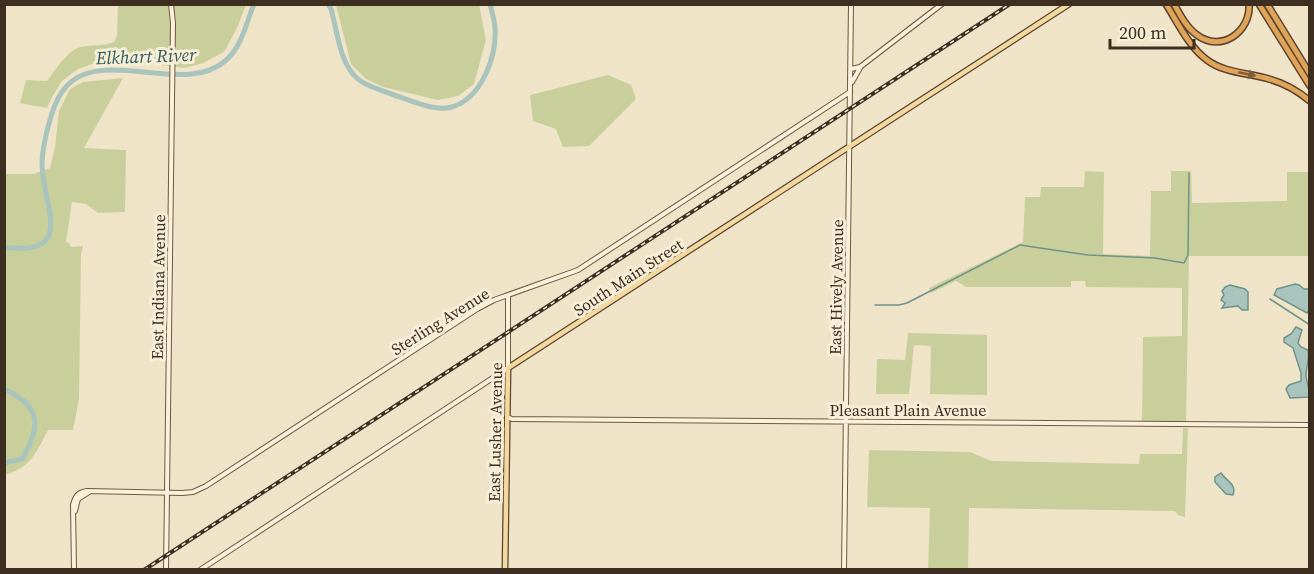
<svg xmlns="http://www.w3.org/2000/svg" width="1314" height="574" font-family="'Source Serif 4',serif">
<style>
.green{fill:#c9cf9b}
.water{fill:#a9c4bc;stroke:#6f938a;stroke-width:1.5}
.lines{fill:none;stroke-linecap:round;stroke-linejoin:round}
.stream{stroke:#6f938a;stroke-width:1.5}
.river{stroke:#a9c4bc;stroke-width:5}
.secondary-casing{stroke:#6f573f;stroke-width:6}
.primary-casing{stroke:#5b4430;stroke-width:7}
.highway-casing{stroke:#5b4430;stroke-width:8}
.secondary{stroke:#faf1dc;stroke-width:4}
.primary{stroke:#f3d9a0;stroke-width:4.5}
.highway{stroke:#e0a458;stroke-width:5}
.rail-casing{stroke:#3d2e20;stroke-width:4}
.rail{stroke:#f7eed8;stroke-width:1.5;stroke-dasharray:4.5;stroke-linecap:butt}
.oneway{fill:#7e5d36}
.labels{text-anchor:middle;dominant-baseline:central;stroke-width:6;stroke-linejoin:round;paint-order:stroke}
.street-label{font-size:16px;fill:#3d2e20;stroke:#f7eed8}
.water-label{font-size:18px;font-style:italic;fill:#2f5d5a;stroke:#f7eed8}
</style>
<rect width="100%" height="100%" fill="#f0e4c8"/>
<path class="green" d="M118,5H246L237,28L224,52L203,63L185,68L152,64H116L101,61L78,69L62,81L52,97L47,108L20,103L26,80L47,81C56,70 67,50 81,47C92,44 103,47 114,42L117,35Z
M336,5H479L486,40L474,84L458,96L438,100L383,87L366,79L351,64Z
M608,75L631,85L636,99L589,146L563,147L556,129L533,121L530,95Z
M123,78L84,148L126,150L125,212L98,213L86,204L72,202L66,242L69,243L71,247L83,246L81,254L79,399L73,430H48C36,453 31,467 5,475V174H34L50,168L55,147L59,111L70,89L83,82Z
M1085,171L1104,172L1103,254L1150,256L1151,191H1171V171H1191L1192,203L1287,201V172H1309V256H1189L1186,422H1142L1143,337L1182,336V288L1086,287L1085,281H1071V287H966L956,281L931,293L929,288L1023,242L1025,197H1040L1041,187H1084Z
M908,333L987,335V395L930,394L931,346L914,345L909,394H876L877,359L905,360Z
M1183,428H1188L1185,517L1178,515L1175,511L969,508L968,569L928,570L930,508L867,507L869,450L970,452L991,461L1139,464L1140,454H1182Z"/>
<path class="water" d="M1295,284L1299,285L1304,289H1309V310L1307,313L1274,295L1277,289Z
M1230,285L1245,289L1248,292V310H1242L1238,306L1222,308L1225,303L1221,300L1224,295L1222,291L1225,287Z
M1296,327L1302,330L1298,343L1301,347L1308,350C1310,358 1306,367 1306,376C1307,384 1310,389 1309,397L1290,398L1286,389L1289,385L1301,381V373L1293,348L1284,342V338L1291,334Z
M1221,473C1226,481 1237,484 1233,495L1226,494L1215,482V477Z"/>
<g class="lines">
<path class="stream" d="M1270,299L1310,325
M875,305H899L907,303L1020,245L1088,255L1155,258L1184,263L1188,255L1189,173"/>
<path class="river" d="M328,4L331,9C337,29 339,58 353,74C363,86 379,89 394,95C410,100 434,112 452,107C482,98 497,56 495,27C494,19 492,12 490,4
M4,247C79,258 41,202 42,162C43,144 51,107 62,92C95,42 183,98 225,61C242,47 246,23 254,4
M4,389C42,406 41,427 22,459L4,463"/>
<defs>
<path id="secondary" d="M851,69L860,67L942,4
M852,82L860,68
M507,417L512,419L1310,425
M75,511L78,499L89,492
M74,570L73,505C75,497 78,492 87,491L182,493L193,492L206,486L477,309L494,300L578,270L850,92
M166,570L173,23L171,4
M200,570L508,368V295
M844,570L851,4"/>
<path id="primary" d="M505,570L508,368L1069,4"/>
<path id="highway" d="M1166,4C1178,23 1189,47 1207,60C1224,73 1249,73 1269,79C1284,83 1298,91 1310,101
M1174,4C1180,15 1187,28 1197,35C1221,53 1251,32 1249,4
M1259,4L1310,86
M1267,4L1310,74"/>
</defs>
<use href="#secondary" class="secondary-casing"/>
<use href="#primary" class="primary-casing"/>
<use href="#highway" class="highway-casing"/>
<use href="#secondary" class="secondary"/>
<use href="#primary" class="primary"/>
<use href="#highway" class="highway"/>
<defs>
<path id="rail" d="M144,570L1010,4"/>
</defs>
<use href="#rail" class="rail-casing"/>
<use href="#rail" class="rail"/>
</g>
<defs><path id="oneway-solid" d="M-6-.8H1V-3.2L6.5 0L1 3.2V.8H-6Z" transform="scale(1.5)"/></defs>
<use class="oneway" href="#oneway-solid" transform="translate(1247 74) rotate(12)"/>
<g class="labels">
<g class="street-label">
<text transform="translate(628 277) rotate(-33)">South Main Street</text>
<text transform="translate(158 287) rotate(-89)">East Indiana Avenue</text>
<text transform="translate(836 287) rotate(-89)">East Hively Avenue</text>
<text transform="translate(440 321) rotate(-32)">Sterling Avenue</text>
<text x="908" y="410">Pleasant Plain Avenue</text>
<text transform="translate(495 432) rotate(-89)">East Lusher Avenue</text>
</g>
<g class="water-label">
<text transform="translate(146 56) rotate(-2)">Elkhart River</text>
</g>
</g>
<rect width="1314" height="574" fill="none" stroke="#3d2e20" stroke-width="12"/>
<path d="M1110 39v9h84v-9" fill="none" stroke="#3d2e20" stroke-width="3"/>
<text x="1119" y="39" font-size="18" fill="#3d2e20" stroke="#f7eed8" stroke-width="4.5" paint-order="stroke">200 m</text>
</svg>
